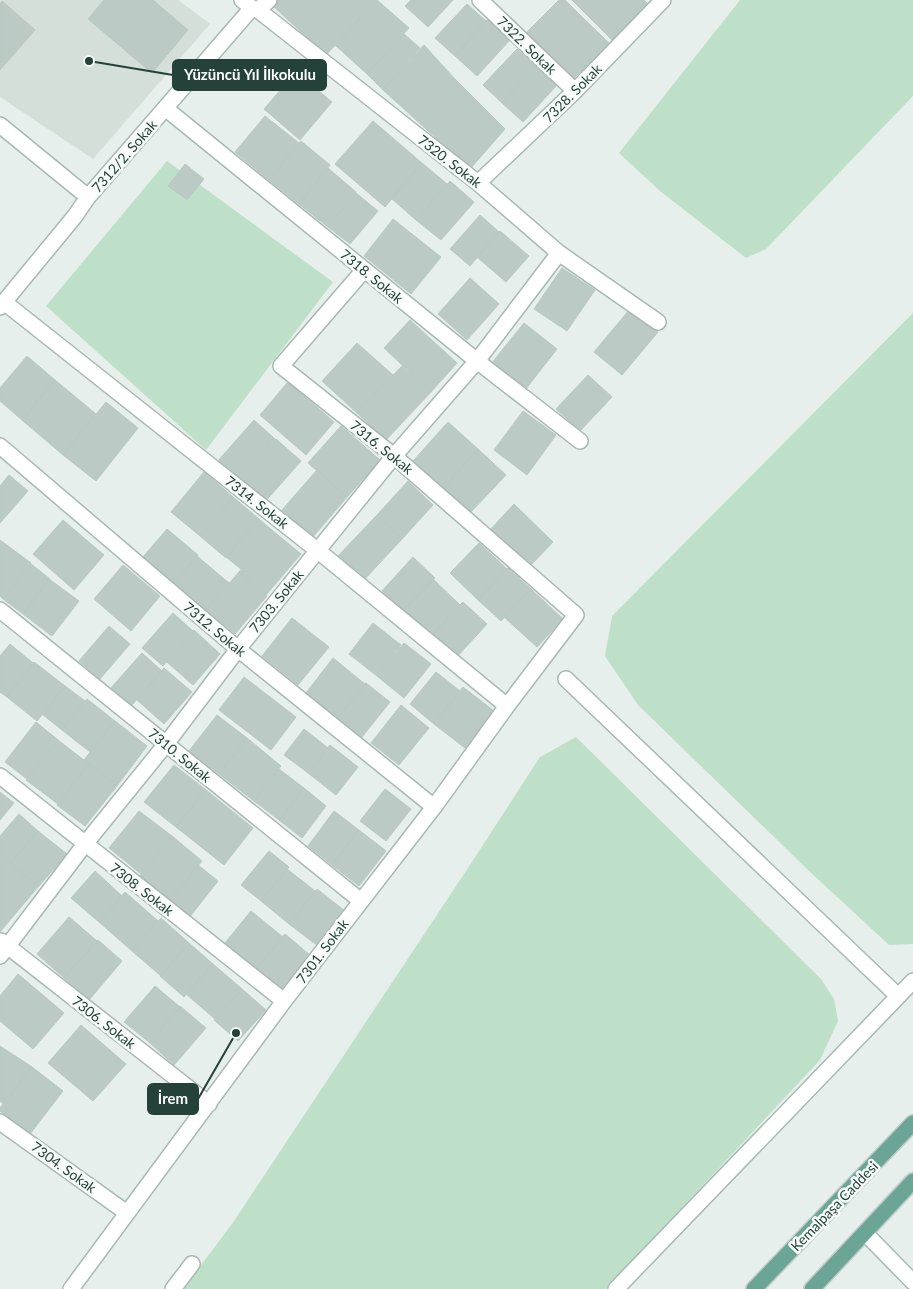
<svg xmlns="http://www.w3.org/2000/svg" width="913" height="1289" font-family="Lato,sans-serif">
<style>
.built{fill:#d4dfda}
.green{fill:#bfe0c8}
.building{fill:#bbcac4;stroke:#b8c9c2}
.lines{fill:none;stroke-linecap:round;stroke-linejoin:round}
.street-casing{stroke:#a8b8b2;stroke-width:18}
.secondary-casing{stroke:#a4bbb3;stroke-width:18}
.primary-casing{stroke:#c2cac8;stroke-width:18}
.street{stroke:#fff;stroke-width:15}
.secondary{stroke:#fff;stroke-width:15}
.primary{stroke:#6aa596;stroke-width:15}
.labels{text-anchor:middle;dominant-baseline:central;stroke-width:5;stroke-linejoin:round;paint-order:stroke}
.street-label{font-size:14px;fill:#24423a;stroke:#f7fbf9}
.leader{fill:none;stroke:#24423a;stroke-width:2}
.callout-dot{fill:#24423a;stroke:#f7fbf9;stroke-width:2}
.callout{fill:#24423a;stroke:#24423a;stroke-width:2}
.callout-label{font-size:15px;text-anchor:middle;font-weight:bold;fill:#fff}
</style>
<rect width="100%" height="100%" fill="#e6efeb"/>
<path class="built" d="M0,0H178L210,24L93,159L0,97Z"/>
<path class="green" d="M740,0H913V96L766,249L746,258L660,191L619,153Z
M167,161L333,282L206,450L46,306Z
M913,313V944L889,945L808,870L638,705L605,656L612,616Z
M576,737L821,979L834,999L838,1021L820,1060L606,1289H183L232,1224L468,868L540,757Z"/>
<path class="building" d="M104,0H153L188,30L152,73L88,19Z
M278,0H377L326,55L272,5Z
M377,0L409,28L367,74L335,45Z
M411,0H453L428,27L405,6Z
M559,0H565L579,14L544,49L527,32Z
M572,0H644L648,4L612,40Z
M2,1L35,30L0,70V4Z
M467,4L486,21L455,56L435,38Z
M579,14L609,43L574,78L544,49Z
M488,19L510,40L477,76L455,56Z
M404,34L420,48L383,90L367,74Z
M424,45L454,78L414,118L383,90Z
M517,49L535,65L502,103L483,85Z
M536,64L558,84L523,122L502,103Z
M296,72L332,102L300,140L264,109Z
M454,78L505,129L470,169L414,118Z
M265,116L299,143L269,180L235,152Z
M373,121L422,163L385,207L335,164Z
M301,141L330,165L299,204L269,180Z
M422,163L447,184L416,220L391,198Z
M185,164L204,179L187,200L168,186Z
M328,168L356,192L328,227L299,204Z
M450,181L474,202L441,240L416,220Z
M356,193L378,211L350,244L328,227Z
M480,215L499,232L470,266L450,249Z
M393,219L441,257L411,294L364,256Z
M500,231L529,256L506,282L477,257Z
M562,268L595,290L567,331L534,309Z
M470,278L499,304L467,340L438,314Z
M630,309L658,332L622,375L594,352Z
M410,320L457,363L431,392L384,348Z
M524,323L557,349L525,390L491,364Z
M357,343L393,375L357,413L322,381Z
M27,356L55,380L22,420L0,401V388Z
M402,366L431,392L386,440L357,413Z
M588,375L612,397L580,431L556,409Z
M55,380L96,414L63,455L22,420Z
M288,382L334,422L306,455L260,415Z
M106,402L138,428L96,481L63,455Z
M523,411L556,435L527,475L494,450Z
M254,420L275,439L239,481L217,462Z
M448,422L478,449L443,488L413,461Z
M341,426L380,460L347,497L308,463Z
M276,439L301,461L264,503L239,481Z
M478,449L506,475L470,513L443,488Z
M317,470L347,497L313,537L282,510Z
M204,472L233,497L200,536L171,512Z
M9,475L28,491L0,523V486Z
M408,481L433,505L402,539L377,515Z
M233,497L259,519L226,558L200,536Z
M514,504L553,542L529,567L490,530Z
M377,515L402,539L364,580L338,556Z
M259,519L273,531L241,569L226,557Z
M63,520L104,555L74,590L33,554Z
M167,529L198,555L174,583L143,557Z
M273,531L301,554L266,595L239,572Z
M0,540L31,563L3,599L0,596Z
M479,543L507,569L478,600L450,573Z
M197,556L229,583L206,610L174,583Z
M413,557L435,578L403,611L382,591Z
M31,564L50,579L23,614L3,599Z
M123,565L160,596L131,631L94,599Z
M508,568L531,589L501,621L478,600Z
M239,572L267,596L235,634L206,610Z
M49,579L79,601L52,636L23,614Z
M433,579L460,605L431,636L403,611Z
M531,589L563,619L537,647L504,617Z
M463,602L487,624L455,659L431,636Z
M173,613L193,631L163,666L142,648Z
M292,618L329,647L298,685L262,656Z
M373,623L401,645L377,676L349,654Z
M109,626L130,644L100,679L79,661Z
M194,630L220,654L193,685L167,662Z
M404,643L431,664L404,698L377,676Z
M10,644L33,663L7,697L0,692V656Z
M142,653L162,671L131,706L110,689Z
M333,658L365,684L338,718L306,693Z
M34,662L65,686L37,721L7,697Z
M164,668L192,692L164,724L137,700Z
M436,672L460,691L434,724L410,704Z
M244,677L296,717L271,750L219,710Z
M366,683L390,702L362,737L338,718Z
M65,686L85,701L62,730L42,714Z
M463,687L494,711L465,748L434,724Z
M87,699L115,721L90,752L62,730Z
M401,705L429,728L399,765L371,743Z
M217,715L247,738L219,774L189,751Z
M115,721L147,746L117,786L84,760Z
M36,722L58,740L27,779L5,762Z
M304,729L328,748L308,773L284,755Z
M247,738L281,766L254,801L219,774Z
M58,740L89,764L58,804L26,780Z
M330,745L358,767L336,795L308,773Z
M89,764L117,786L85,826L57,805Z
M174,765L206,790L176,827L144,802Z
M279,769L304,788L279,820L254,801Z
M304,788L326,806L302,838L279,820Z
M385,789L411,809L386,841L360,821Z
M206,790L253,828L224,865L176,827Z
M0,792L14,803L0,820Z
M139,811L172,836L141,874L109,848Z
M334,811L359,830L332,865L308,846Z
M19,814L38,831L11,863L0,853V836Z
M359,830L386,851L359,886L332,865Z
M38,831L67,854L38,887L11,863Z
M172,836L202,861L168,903L138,879Z
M269,851L289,867L261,901L241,885Z
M0,853L38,887L0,932Z
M198,865L218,881L188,919L168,903Z
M287,869L315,891L289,924L261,901Z
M95,871L122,896L99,922L71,898Z
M317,889L345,911L318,946L289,924Z
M125,892L158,921L132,951L99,922Z
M251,911L283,937L257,968L225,943Z
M69,917L97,941L64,978L37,954Z
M161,918L189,943L161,976L132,951Z
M285,934L311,956L284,990L257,968Z
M98,940L122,961L89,1000L64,978Z
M189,943L213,964L184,997L160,976Z
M213,964L242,989L215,1019L186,994Z
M18,974L64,1013L33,1049L0,1021V996Z
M155,986L180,1007L149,1042L124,1022Z
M242,989L266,1010L238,1041L214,1020Z
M180,1006L206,1028L174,1065L149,1042Z
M81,1025L126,1064L93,1101L48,1063Z
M0,1046L32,1067L4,1104L0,1101Z
M32,1067L63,1091L30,1134L0,1111V1108Z"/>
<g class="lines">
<defs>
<path id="street" d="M242,0L252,8L258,10L478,183L559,253L658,322
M480,0L575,91
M258,10L269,0
M165,108L477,361L580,441
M0,125L88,197
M478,183L575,91L663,0
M4,302L317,550L507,706
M0,307L75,216L88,197L252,8
M0,446L238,649L434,807
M0,610L361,901
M566,679L898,996
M0,776L284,1001
M1,941L209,1104
M0,956L85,844L166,744L238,649L394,456L477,361L559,253
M0,1122L127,1213
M71,1289L284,1001L434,807L507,706L576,615L394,456L281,366L364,270
M173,1289L192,1264
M616,1289L913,981"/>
<path id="secondary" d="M865,1233L913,1282"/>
<path id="primary" d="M754,1289L913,1123
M812,1289L913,1181"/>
</defs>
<use href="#street" class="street-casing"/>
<use href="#secondary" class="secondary-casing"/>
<use href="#primary" class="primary-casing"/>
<use href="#street" class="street"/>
<use href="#secondary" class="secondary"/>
<use href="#primary" class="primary"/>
</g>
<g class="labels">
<g class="street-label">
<text transform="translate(527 45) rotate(44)">7322. Sokak</text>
<text transform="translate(572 93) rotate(-45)">7328. Sokak</text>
<text transform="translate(124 156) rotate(-49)">7312/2. Sokak</text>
<text transform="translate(450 161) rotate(38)">7320. Sokak</text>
<text transform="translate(372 276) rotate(39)">7318. Sokak</text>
<text transform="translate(382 447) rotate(39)">7316. Sokak</text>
<text transform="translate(257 502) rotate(38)">7314. Sokak</text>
<text transform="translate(276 601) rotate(-51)">7303. Sokak</text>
<text transform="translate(215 629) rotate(40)">7312. Sokak</text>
<text transform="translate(180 755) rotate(39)">7310. Sokak</text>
<text transform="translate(142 889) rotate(38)">7308. Sokak</text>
<text transform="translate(322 951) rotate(-53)">7301. Sokak</text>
<text transform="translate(104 1022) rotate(38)">7306. Sokak</text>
<text transform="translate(64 1167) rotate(36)">7304. Sokak</text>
<text transform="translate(834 1206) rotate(-46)">Kemalpaşa Caddesi</text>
</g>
</g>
<path class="leader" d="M89 61L173 75M236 1033L198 1099"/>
<g class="callout-dot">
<circle cx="89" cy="61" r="5"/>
<circle cx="236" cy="1033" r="5"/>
</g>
<g class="callout">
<rect x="173" y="60" width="153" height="30" rx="5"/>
<rect x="148" y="1084" width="50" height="30" rx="5"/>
</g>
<g class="callout-label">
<text x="250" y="80">Yüzüncü Yıl İlkokulu</text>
<text x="173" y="1104">İrem</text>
</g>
</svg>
